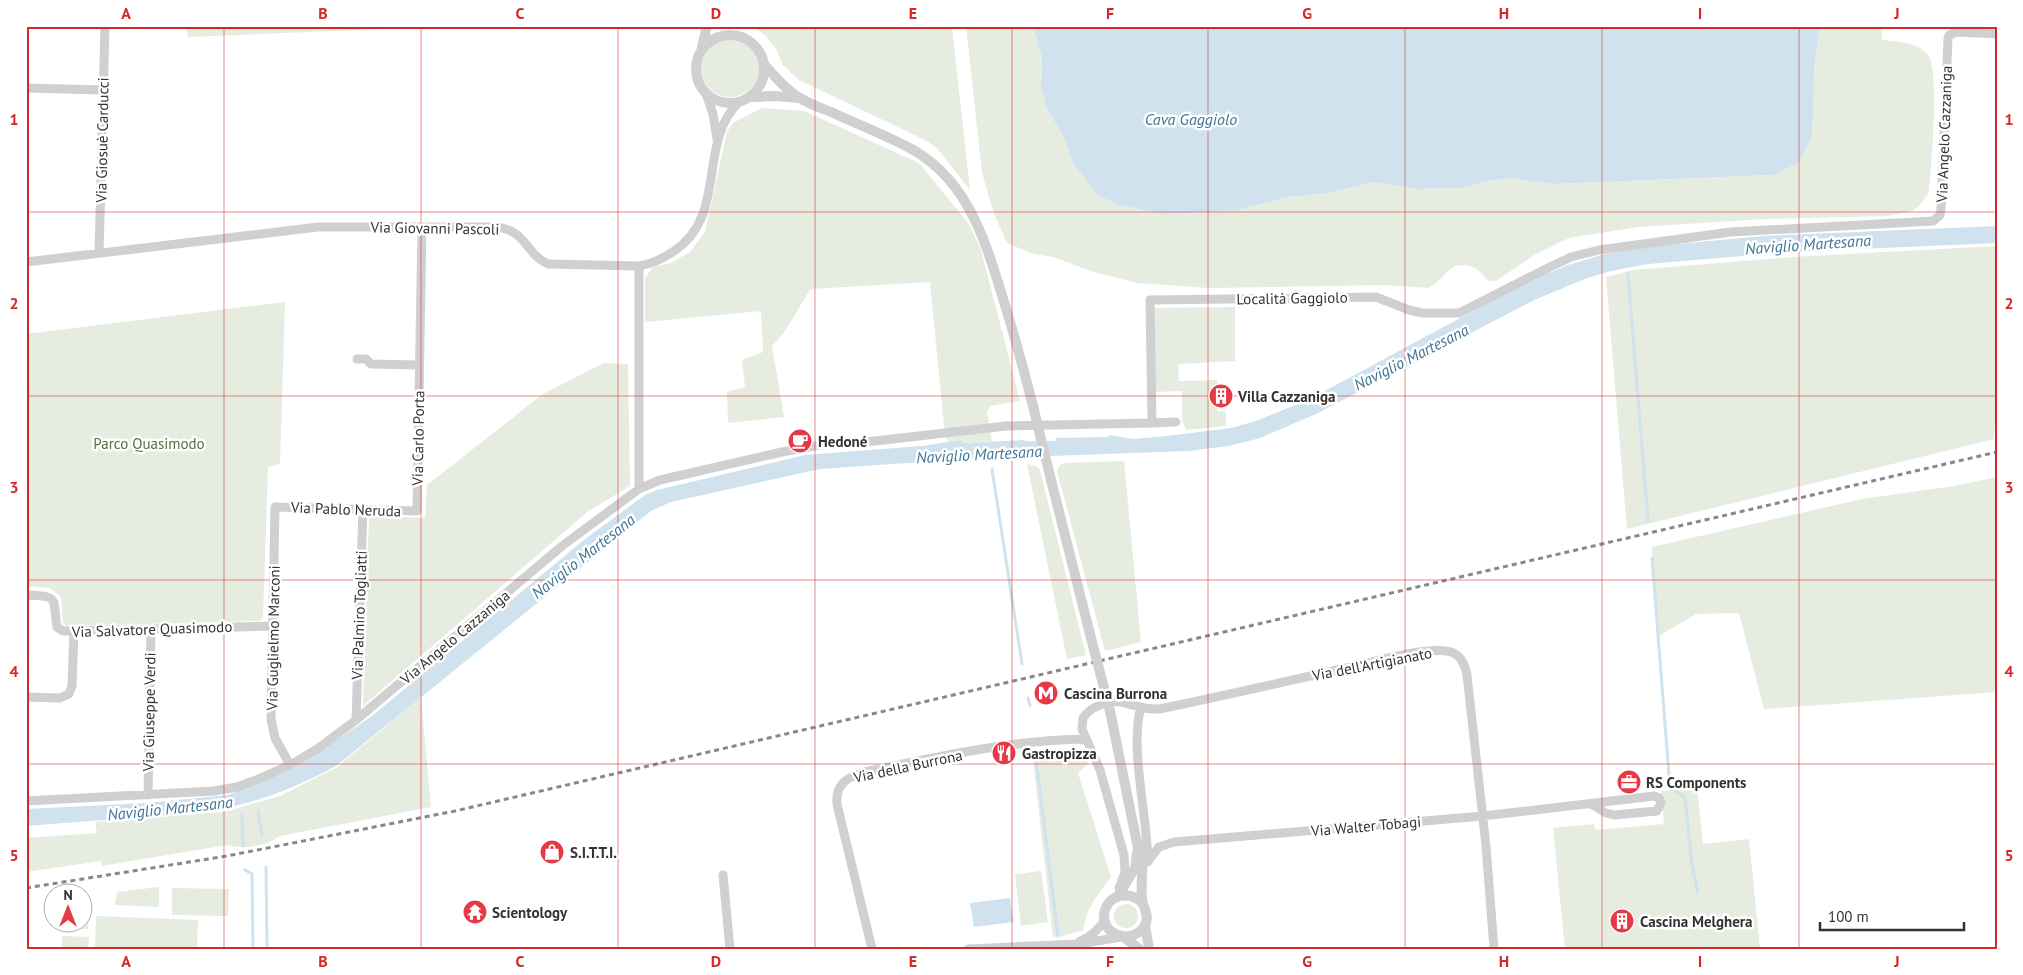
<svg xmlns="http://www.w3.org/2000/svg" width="2023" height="975" font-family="'PT Sans',sans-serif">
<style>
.green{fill:#e6ecdf}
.water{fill:#cfe2ee}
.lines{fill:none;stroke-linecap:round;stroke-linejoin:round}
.stream{stroke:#cfe2ee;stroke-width:3}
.minor{stroke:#d0d0d0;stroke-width:9}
.tertiary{stroke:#d0d0d0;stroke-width:10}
.rail{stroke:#888;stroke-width:3;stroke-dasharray:5 4;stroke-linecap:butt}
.tertiary-bridge{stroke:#d0d0d0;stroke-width:10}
.grid{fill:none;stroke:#d62828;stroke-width:1;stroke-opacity:0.55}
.labels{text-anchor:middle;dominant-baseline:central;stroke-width:5;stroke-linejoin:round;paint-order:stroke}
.street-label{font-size:15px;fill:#333;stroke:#fff}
.poi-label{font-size:15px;font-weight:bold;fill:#333;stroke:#fff;text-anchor:start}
.park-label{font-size:15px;fill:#56703f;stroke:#fff}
.water-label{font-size:16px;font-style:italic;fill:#3f7597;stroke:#fff}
.neatline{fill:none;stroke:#d62828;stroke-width:2}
.grid-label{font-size:16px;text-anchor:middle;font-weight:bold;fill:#d62828}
</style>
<rect width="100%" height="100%" fill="#fff"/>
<path class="green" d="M186,26H430V27L188,37Z
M753,26H952L970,190L937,148L925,140L799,80L783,65L776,49L766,36Z
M966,26H1033L1042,58L1041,89L1047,109L1065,139L1073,163L1097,195L1116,204L1161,214L1233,211L1290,197L1328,193L1375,182L1418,189L1462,188L1490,181L1511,178L1552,184L1772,175L1814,70L1820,26H1881L1882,40C1897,42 1917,41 1928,55C1940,71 1931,166 1929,190L1927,196L1919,206L1912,211L1888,216L1766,219L1638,227L1569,238L1534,255L1496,281H1490C1484,278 1481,271 1475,268C1447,257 1447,280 1428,288L1385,285L1208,288L1138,283L1090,271L1054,257L1033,254L1007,243L994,214L982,173Z
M701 68a29 29 0 1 1 58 0a29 29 0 1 1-58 0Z
M762,108L804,111L919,163L969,224L981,250L1020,401L990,406L987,412L992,441L962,443L961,440L949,442L945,436L930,282L811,289C796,309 791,328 772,346L784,417L728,423L727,392L745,387L742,360L763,352L761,311L645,322V278L653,267L671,263L690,252L705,232L727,132L733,123Z
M1997,246V429L1994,430V439L1627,529L1606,277L1633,270L1792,257Z
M285,302L280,463L268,468L263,617L260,621L67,626L63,623L61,597L50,588L26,586V334Z
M1235,307V361L1178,364L1179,381L1217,380V411L1226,412V426L1186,430L1182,420V391L1154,392L1152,308Z
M604,363L628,364L630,486L587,512L363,706L369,516L425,518L427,485L543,394Z
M1124,461L1141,642L1105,651L1057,471L1059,466L1064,463Z
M1027,464L1036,466L1040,470L1086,655L1067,659Z
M1997,477V692L1764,709L1739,613L1696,614L1657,637L1652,547L1862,499L1954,486Z
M421,697L431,807L280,836C267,846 243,850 227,845L102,866L101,861L26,872V838L97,833L95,822L223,812L280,796L336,768Z
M1072,750L1083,755L1088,764L1078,773L1111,877C1099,893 1085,909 1084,930L1063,936L1053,937L1032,751Z
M1697,785L1703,844L1749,839L1760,949H1565L1553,828L1594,824L1595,830L1664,824L1661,791L1672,790V787Z
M1041,871L1048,922L1021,926L1015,874Z
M159,887V907L115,905L117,892Z
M172,888L229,889L228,916L172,915Z
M1114 916a12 12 0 1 1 24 0a12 12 0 1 1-24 0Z
M83,907H89L88,929L56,928V923L82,922Z
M96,916L198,920L197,949H95Z
M62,936L89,937L88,949H62Z"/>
<path class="water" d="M1033,26H1820L1814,70L1812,137L1798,163L1772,175L1552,184L1511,178L1490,181L1462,188L1418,189L1375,182L1328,193L1290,197L1233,211L1161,214L1116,204L1097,195L1073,163L1065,139L1047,109L1041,89L1042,58Z
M1997,226V243L1790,252L1648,264L1611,271L1587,278L1532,301L1316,414L1260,438L1229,446L1188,451L965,459L820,469L671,502L651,511L336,766C294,789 253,804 207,812L26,826V809L146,803L228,795L296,767L372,716L585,539L645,495L657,490L805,455L922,446L961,440L962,443L1024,440L1025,441H1056V438L1108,437L1109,435L1133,439L1167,436L1231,428L1256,421L1308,400L1527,282L1568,265L1605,254L1656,246L1763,236Z
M1010,898L1014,922L974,927L970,903Z"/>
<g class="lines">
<path class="stream" d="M1628,274L1648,521
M992,469L1022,664
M1652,558L1670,788L1685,797L1692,865L1698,893
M1028,698L1030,706
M1035,750L1058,936
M258,811L262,835
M242,815L243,846
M266,867L267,949
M245,870L252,874L253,949"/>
<path class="minor" d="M26,88L103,90
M706,93L713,114L717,139
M99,253L105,26
M26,262L318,227H494C527,229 524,253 548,264L639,266V489
M639,266C651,264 664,258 674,251C728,216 697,142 739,102
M357,359H366L371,364L419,365
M1152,423L1176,422
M26,595C61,596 52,598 57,627L63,631L274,626
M26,697L60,698L69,694L72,686L74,631
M1141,708C1137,718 1138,728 1137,739C1137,780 1147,821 1148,862
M356,720L363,509
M290,765L275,738L271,719L275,507L417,511L422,227
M148,795L151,629
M26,801L214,791L237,787L256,780L290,765L317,749L356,720L562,546L639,489L660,480L782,452L820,445L857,443L1006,426L1152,423L1150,300L1376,297L1409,310L1422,313H1459L1550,267L1571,257L1599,250L1731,232L1933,221L1940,215L1941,209L1948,39L1949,35L1957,32L1997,34
M1148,861L1159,847L1174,842L1483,816L1654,796L1659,798L1661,803L1657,811L1614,815L1606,813L1591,804
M723,875L730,949
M1119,888L1125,872L1124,855L1100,770L1082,729L1083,718C1090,707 1108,700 1121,702C1135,705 1145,710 1159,709C1228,695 1296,679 1364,664C1384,659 1432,646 1451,652C1461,655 1465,665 1467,675L1486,846L1494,949
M1080,941C1091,937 1097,930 1105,921
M872,949L837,804C835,785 847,777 864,772C936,757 1012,740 1086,739
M968,949L1079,944L1121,937"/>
<path class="tertiary" d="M696 69a34 34 0 1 1 68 0a34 34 0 1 1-68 0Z
M702,47L707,26
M764,64C774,76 786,90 800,98C809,104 821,108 831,112C855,123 880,133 904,145C964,174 983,233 1001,292C1013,330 1023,367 1033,406
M750,97L775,96L799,98
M1051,480L1091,638
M1110,711L1138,848L1135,868L1118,896
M1138,842C1146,862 1140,879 1142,899C1143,908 1150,915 1145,925C1135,944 1104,938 1104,916C1105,894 1131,889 1143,904
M1145,925L1149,949
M1124,937L1139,949"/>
<path class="rail" d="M26,888L227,856L455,811L1997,452"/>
<path class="tertiary-bridge" d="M1033,406L1051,480
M1091,638L1110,711"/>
</g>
<path class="grid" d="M224,26V949M421,26V949M618,26V949M815,26V949M1012,26V949M1208,26V949M1405,26V949M1602,26V949M1799,26V949M26,212H1997M26,396H1997M26,580H1997M26,764H1997"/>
<defs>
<symbol id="building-disc" viewBox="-11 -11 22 22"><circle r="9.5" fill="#e63946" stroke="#fff"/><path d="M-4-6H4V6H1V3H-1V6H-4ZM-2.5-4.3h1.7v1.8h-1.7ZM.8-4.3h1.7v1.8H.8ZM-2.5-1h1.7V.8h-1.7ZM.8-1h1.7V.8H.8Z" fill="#fff"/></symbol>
<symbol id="cafe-disc" viewBox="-11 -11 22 22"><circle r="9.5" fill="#e63946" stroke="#fff"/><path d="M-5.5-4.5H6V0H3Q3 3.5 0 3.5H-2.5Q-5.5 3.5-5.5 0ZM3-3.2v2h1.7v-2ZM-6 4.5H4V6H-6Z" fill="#fff"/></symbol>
<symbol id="metro-disc" viewBox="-11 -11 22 22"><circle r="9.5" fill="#e63946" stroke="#fff"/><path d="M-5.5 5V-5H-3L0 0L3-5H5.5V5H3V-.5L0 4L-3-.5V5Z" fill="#fff"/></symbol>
<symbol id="restaurant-disc" viewBox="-11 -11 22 22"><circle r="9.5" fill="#e63946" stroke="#fff"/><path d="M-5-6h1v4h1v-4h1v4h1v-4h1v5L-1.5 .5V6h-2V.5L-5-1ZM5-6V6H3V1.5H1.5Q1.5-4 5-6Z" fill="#fff"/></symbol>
<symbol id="office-disc" viewBox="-11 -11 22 22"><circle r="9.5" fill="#e63946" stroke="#fff"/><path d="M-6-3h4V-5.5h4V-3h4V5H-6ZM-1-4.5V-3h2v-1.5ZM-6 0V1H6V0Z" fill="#fff"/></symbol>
<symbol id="shop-disc" viewBox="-11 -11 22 22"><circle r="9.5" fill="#e63946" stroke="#fff"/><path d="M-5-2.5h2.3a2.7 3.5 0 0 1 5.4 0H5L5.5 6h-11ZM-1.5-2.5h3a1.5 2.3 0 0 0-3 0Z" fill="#fff"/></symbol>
<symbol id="temple-disc" viewBox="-11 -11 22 22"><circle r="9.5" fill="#e63946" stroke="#fff"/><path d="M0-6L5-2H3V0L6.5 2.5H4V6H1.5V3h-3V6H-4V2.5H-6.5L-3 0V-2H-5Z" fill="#fff"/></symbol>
</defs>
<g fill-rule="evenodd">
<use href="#building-disc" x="1207" y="382" width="28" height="28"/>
<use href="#cafe-disc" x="786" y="427" width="28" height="28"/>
<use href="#metro-disc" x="1032" y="679" width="28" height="28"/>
<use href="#restaurant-disc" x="990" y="739" width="28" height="28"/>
<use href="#office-disc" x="1615" y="768" width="28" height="28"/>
<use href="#shop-disc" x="538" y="838" width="28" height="28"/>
<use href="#temple-disc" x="461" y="898" width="28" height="28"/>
<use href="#building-disc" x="1608" y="907" width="28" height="28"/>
</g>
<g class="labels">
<g class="street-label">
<text transform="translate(1944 134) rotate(-88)">Via Angelo Cazzaniga</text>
<text transform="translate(102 140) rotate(-89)">Via Giosuè Carducci</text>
<text transform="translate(435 228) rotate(1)">Via Giovanni Pascoli</text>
<text transform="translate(1292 298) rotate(-1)">Località Gaggiolo</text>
<text transform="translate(418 438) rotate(-89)">Via Carlo Porta</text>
<text transform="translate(346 509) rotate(2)">Via Pablo Neruda</text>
<text transform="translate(359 615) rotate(-88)">Via Palmiro Togliatti</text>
<text transform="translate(152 629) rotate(-2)">Via Salvatore Quasimodo</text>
<text transform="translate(455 637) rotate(-40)">Via Angelo Cazzaniga</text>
<text transform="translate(273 638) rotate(-89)">Via Guglielmo Marconi</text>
<text transform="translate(1372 664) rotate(-11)">Via dell'Artigianato</text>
<text transform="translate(149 712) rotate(-89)">Via Giuseppe Verdi</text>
<text transform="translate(908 766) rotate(-12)">Via della Burrona</text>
<text transform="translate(1366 826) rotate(-5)">Via Walter Tobagi</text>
</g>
<g class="poi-label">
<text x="1238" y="396">Villa Cazzaniga</text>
<text x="818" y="441">Hedoné</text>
<text x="1064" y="693">Cascina Burrona</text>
<text x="1022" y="753">Gastropizza</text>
<text x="1646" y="782">RS Components</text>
<text x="570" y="852">S.I.T.T.I.</text>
<text x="492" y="912">Scientology</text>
<text x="1640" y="921">Cascina Melghera</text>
</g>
<g class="park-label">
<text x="149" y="443">Parco Quasimodo</text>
</g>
<g class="water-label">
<text x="1191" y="119">Cava Gaggiolo</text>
<text transform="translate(1808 244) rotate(-4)">Naviglio Martesana</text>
<text transform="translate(1411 357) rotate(-27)">Naviglio Martesana</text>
<text transform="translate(979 454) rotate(-3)">Naviglio Martesana</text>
<text transform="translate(583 556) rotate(-38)">Naviglio Martesana</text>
<text transform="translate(170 808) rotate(-6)">Naviglio Martesana</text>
</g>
</g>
<rect width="2023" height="975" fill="none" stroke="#ffffff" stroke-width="55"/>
<g transform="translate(68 908)"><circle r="24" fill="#ffffff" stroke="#adadad"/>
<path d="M0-4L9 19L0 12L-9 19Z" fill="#e63946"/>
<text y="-8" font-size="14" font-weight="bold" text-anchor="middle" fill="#333333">N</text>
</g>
<path d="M1820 922v8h144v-8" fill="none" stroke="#333333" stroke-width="2.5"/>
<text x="1828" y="922" font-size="15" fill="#333333" stroke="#ffffff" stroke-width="4" paint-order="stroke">100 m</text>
<rect x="28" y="28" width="1968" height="920" class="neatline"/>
<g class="grid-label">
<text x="126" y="19">A</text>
<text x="323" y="19">B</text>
<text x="520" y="19">C</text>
<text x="716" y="19">D</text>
<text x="913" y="19">E</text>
<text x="1110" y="19">F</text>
<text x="1307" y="19">G</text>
<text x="1504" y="19">H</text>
<text x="1700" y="19">I</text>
<text x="1897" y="19">J</text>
<text x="14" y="125">1</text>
<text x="2009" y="125">1</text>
<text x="14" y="309">2</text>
<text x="2009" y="309">2</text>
<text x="14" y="493">3</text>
<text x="2009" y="493">3</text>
<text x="14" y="677">4</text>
<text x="2009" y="677">4</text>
<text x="14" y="861">5</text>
<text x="2009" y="861">5</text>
<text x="126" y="967">A</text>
<text x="323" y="967">B</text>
<text x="520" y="967">C</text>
<text x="716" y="967">D</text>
<text x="913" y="967">E</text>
<text x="1110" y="967">F</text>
<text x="1307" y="967">G</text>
<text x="1504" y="967">H</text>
<text x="1700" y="967">I</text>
<text x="1897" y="967">J</text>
</g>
</svg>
